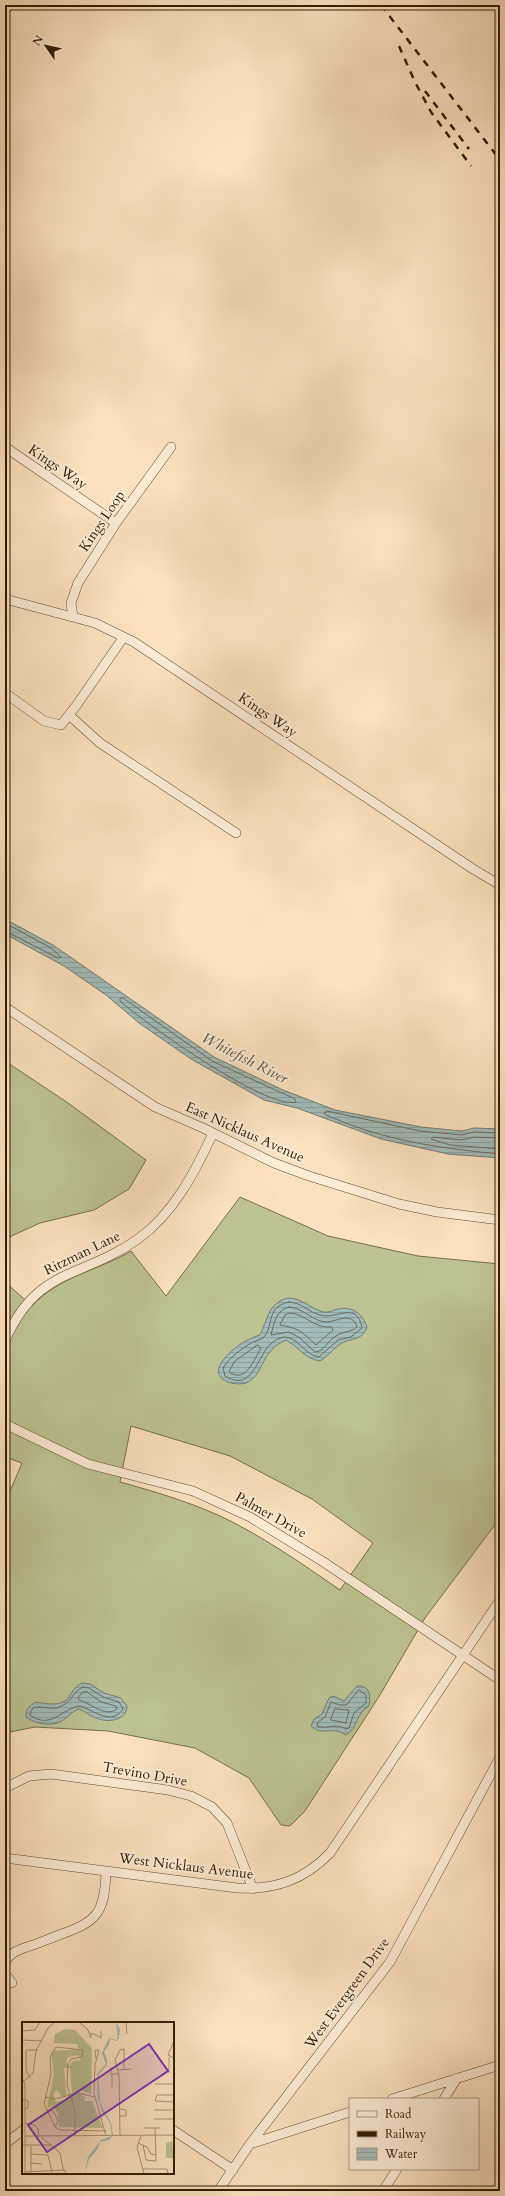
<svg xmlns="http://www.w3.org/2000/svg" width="505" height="2196" font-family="Cardo,serif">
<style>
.grass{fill:#bdc393;stroke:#786f4a;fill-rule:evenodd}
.water{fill:url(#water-rules);stroke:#757c70}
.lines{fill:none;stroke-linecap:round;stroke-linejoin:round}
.shore{stroke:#6a6c5e;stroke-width:1}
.minor-casing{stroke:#654d30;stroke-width:10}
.minor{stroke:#fdecd6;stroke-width:9}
.rail{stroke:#331b00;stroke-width:2.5;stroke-dasharray:7 7;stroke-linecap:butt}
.labels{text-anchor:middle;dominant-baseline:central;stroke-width:4;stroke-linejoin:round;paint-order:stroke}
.street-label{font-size:14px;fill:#331b00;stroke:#fdecd6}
.water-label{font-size:15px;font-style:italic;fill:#5a5341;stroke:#fdecd6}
.inset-road{fill:none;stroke:#ac9273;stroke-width:1}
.view{fill:#7b2cbf;fill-opacity:0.15;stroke:#7b2cbf;stroke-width:2}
.inset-edge{fill:none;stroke:#331b00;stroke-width:2}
</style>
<defs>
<pattern id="water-rules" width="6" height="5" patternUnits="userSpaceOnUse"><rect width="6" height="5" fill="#a1bcbb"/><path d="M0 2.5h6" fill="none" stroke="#8ba19f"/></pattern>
</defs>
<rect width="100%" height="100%" fill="#fce2c0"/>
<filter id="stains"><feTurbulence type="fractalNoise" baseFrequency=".005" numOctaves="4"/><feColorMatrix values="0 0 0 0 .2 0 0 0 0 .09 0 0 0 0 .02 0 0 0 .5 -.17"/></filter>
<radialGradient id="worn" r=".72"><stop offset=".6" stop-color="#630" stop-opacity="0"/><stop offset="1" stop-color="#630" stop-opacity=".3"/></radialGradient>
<path class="grass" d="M5,1061L68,1103L146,1160L129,1189L94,1210L40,1223L5,1239Z
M240,1197L328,1236L418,1256L500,1264V1518L425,1618L380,1695L305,1811L290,1826L281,1825L249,1778L195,1748L108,1731L35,1727L5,1733V1503L22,1463L5,1457V1282L32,1306C58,1277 99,1270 131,1251L166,1296ZM131,1426L230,1456L312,1499L373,1543L340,1590C301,1563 261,1535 218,1515C186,1501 153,1491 120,1482Z"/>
<path class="water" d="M5,919L53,945L214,1057L283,1090L335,1110L421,1127L462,1131L474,1128L500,1129V1158L448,1154L381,1139L297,1108L264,1100L191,1059L139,1023L106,995L64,966L5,934Z
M288,1298C305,1299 309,1308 323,1312C329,1313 333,1310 338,1309C354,1306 362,1314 367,1327C361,1343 348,1337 339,1345C332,1350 327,1357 320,1361C305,1359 299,1347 286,1340C260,1351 265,1373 248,1382C238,1387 214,1382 219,1367C225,1353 245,1339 260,1335C268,1319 268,1303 288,1298Z
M82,1683L90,1684L104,1693L121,1698L127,1706C127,1721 107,1723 96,1718C90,1716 85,1711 79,1709C70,1712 65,1721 57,1723C47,1726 34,1723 26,1717C26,1709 29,1706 36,1702C47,1704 62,1707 69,1697C73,1691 75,1686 82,1683Z
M357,1686C370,1685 371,1696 369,1706C355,1714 359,1727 346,1735C331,1725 323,1737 311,1726L314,1719L322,1714L329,1698L333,1696L344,1701Z"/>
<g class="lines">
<path class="shore" d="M5,923L51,948L61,957L58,958L5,931
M123,998L212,1061L295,1099L296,1102C266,1110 145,1023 120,1001V999Z
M500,1133L474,1132L462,1135L420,1131L327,1111L324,1113C328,1117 337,1119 343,1122C394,1142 447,1149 500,1154
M500,1138L475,1137L461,1140L433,1137L431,1139L450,1145L500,1149
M289,1302C303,1303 308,1312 320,1315C336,1320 357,1300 362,1328L351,1337L338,1340L319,1357C304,1355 299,1337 284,1337C281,1338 276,1339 273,1342C257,1353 254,1394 225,1376L223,1368C230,1357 240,1350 251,1343C254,1341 260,1340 263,1338C275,1325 265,1307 289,1302Z
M289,1307C304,1308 313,1322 327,1322C338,1321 352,1311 357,1327C350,1333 343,1331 336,1336C328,1340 324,1352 315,1352L300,1338L289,1332L271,1335C274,1323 276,1310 289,1307Z
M290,1313C306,1314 314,1329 332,1327L333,1330L316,1345C302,1332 299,1328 280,1325L285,1315Z
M258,1345L261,1348C254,1359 246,1384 229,1372L234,1362Z
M83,1687L89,1688L103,1697L119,1702L123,1709C111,1727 93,1709 79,1706C61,1709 51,1730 30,1715C31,1701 47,1710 56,1708C74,1703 70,1693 83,1687Z
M359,1690L366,1695V1703L354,1713L349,1728L346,1729C333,1722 328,1730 317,1726L318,1722L325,1717L331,1702L340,1705H346Z
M83,1692H87L101,1702L116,1706L117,1709C105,1718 91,1703 79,1700L78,1698Z
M335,1709L349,1710L346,1723L331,1720Z"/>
<defs>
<path id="minor" d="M5,447L116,523
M5,599L95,623L134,642L473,869L500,885
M73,617L71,603L78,583L116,523L171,447
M5,693L44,721L61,725L76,706L123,638
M69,715L100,743L236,833
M5,1007L155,1107L203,1128L274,1163L309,1176L399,1204L437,1212L500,1220
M5,1341C37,1266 82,1279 138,1239C174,1213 195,1172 213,1133
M5,1424L88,1464L193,1491L250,1517L322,1561L500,1680
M5,1788L29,1776L51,1774L168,1790L191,1796L212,1807L227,1823L253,1889
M5,1858L237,1888C275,1890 304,1880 330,1853L500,1600
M5,1962C10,1953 18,1950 27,1947C38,1944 48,1939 59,1935C97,1922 105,1913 106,1871
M5,1974L12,1983
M392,2099L500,2065
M444,2099L457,2078
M173,2130L233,2170
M5,2144L23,2130
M250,2144L350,2112
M218,2191L250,2144L390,1962L500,1757
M383,2191L397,2169"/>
</defs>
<use href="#minor" class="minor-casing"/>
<use href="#minor" class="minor"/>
<path class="rail" d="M381,5L500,160
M399,46L415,82L431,112L471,166
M425,91L469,149"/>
</g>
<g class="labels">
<g class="street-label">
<text transform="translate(58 467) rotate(34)">Kings Way</text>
<text transform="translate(102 521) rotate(-56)">Kings Loop</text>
<text transform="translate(268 715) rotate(34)">Kings Way</text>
<text transform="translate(245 1132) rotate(24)">East Nicklaus Avenue</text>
<text transform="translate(82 1253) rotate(-26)">Ritzman Lane</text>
<text transform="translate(271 1515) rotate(29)">Palmer Drive</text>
<text transform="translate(145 1774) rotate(10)">Trevino Drive</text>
<text transform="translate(186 1866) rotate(7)">West Nicklaus Avenue</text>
<text transform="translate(347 1993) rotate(-54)">West Evergreen Drive</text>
</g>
<g class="water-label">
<text transform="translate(245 1058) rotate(27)">Whitefish River</text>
</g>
</g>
<g transform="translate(22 2022)">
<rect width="152" height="152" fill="#fce2c0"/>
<path d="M43,7L53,8L70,26L69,72L59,68L56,71L63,75L62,79H70L81,106L37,105L36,91L32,86L25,85L32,53L29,32L32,27L34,29L57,27L55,22L32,21L33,12ZM56,33L59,38L51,39L47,44L44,39L46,35ZM42,46H48L50,71L45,72L44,69ZM35,67L40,75L46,73L47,77L34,80L31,73ZM150,119L152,136H144V121Z" fill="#bdc393" fill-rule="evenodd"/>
<path d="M94,0L98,7L97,16L94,19L88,17L87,23L82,30L85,38V43L76,53L78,81L89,101L91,113L87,118L78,120L75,128L67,137L63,152L66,135L79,118L90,114L88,101L80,89L76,77L75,52L84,42L80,31L87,16L94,18L96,15Z" fill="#a1bcbb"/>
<path class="inset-road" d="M57,0L66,8L69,16M104,0L105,12M0,9L13,8L18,0M68,12H72L79,16V9M0,18L19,19M152,19L146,33L152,36M74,37L73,28H77L73,43L72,71L84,114M89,45V52H96M102,47V27M96,48L109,47M147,51V35M0,55L3,63V152M8,56L4,48V28H15M2,59L11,51L14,29L26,6L33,0M133,62H152M90,65V52M48,73L45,63L46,43L49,37L60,35L61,28L34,25L28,35L29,52L22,82L33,105L38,108L84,109M49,73L53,91V114M152,73H135L133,79L152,80M23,75L33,77L56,71L73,75M0,77L6,79V86L3,87M24,88H29L33,92L36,99L33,105M132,88H152M98,94H104V88L98,87M132,97H152M3,101L12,103L16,107L17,115M122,106H138M133,106L134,139M3,114L152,113M98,114L97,53L93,38L98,28L102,27M119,114L115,125L122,152M19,115L38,131L41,146L45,152M116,121L125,125L129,132L134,133M0,123H29M121,123L124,138L134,139M9,124V150M8,132L26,133L30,150M8,141L20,142M121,147H145L146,152M3,150L42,148"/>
<path class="view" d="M127,22L146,49L25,130L6,103Z"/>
<rect width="152" height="152" class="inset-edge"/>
</g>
<rect width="505" height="2196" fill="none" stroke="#fce2c0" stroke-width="20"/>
<rect x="6" y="6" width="493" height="2184" fill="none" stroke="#331b00" stroke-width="2"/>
<rect x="10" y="10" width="485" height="2176" fill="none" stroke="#331b00"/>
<rect x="349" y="2098" width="130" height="72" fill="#fdecd6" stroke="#ac9880"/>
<rect x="357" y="2111" width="20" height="6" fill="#fdecd6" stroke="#ac9880"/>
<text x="385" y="2118" font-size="12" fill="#331b00">Road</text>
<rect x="357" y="2131" width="20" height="6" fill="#331b00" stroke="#ac9880"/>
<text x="385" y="2138" font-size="12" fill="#331b00">Railway</text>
<rect x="357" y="2148" width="20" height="12" fill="url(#water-rules)" stroke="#ac9880"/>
<text x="385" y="2158" font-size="12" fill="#331b00">Water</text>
<g transform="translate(46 46) rotate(304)" stroke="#fdecd6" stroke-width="3" paint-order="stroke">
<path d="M0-3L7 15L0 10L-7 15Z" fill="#331b00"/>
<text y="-6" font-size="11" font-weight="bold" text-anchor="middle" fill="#331b00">N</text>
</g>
<rect width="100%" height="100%" filter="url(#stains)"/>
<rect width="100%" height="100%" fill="url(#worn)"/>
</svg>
